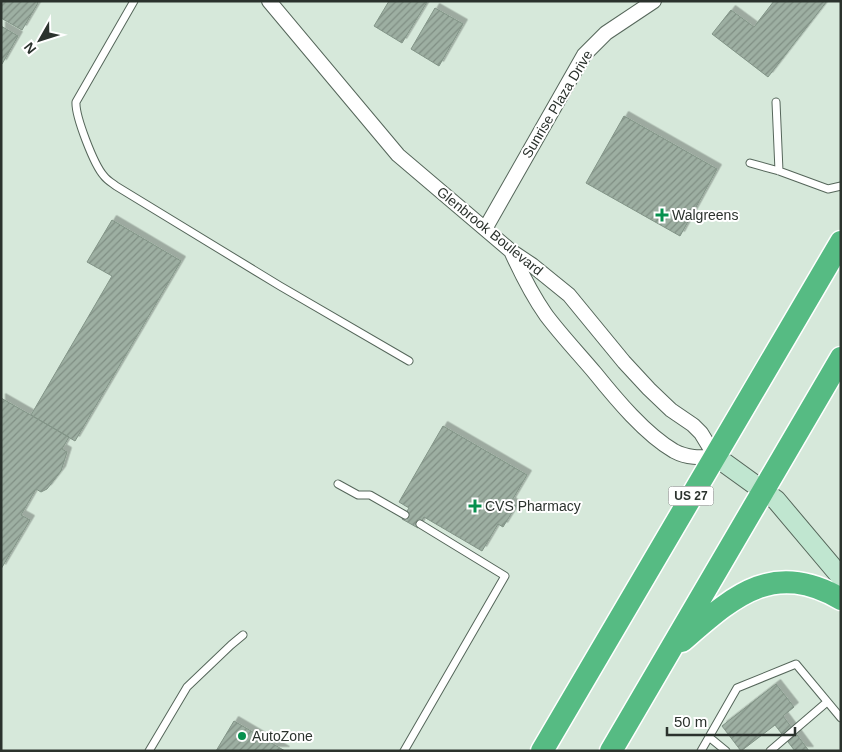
<svg xmlns="http://www.w3.org/2000/svg" width="842" height="752" font-family="Arial,sans-serif">
<style>
.building{fill:url(#building-hatch);stroke:#829487;filter:url(#shadow)}
.lines{fill:none;stroke-linecap:round;stroke-linejoin:round}
.service-casing{stroke:#55665a;stroke-width:9}
.minor-casing{stroke:#55665a;stroke-width:16}
.secondary-casing{stroke:#55665a;stroke-width:21}
.trunk-casing{stroke:#fff;stroke-width:25}
.service{stroke:#fff;stroke-width:7}
.minor{stroke:#fff;stroke-width:14}
.secondary{stroke:#c0e6d0;stroke-width:19}
.trunk{stroke:#56bb83;stroke-width:22}
.poi-dot{fill:#06904e;stroke:#fff;stroke-width:2}
.labels{text-anchor:middle;dominant-baseline:central;stroke-width:4;stroke-linejoin:round;paint-order:stroke}
.shield{fill:#fff;stroke:#6b706c;stroke-width:1}
.shield-label{font-size:12px;font-weight:bold;fill:#2b322d}
.street-label{font-size:14px;fill:#2b322d;stroke:#fff}
.poi-label{font-size:14px;fill:#2b322d;stroke:#fff;text-anchor:start}
</style>
<defs>
<pattern id="building-hatch" width="6" height="6" patternUnits="userSpaceOnUse" patternTransform="scale(1.25)"><rect width="6" height="6" fill="#9dafa2"/><path d="M-1 1l2-2M0 6l6-6M5 7l2-2" fill="none" stroke="#808f84"/></pattern>
<filter id="shadow"><feDropShadow dx="4.5" dy="-4.5" stdDeviation="0" flood-color="#0004"/></filter>
</defs>
<rect width="100%" height="100%" fill="#d6e8da"/>
<path class="building" d="M1,1H36L38,3L22,30L1,18Z
M389,1L427,2L402,43L374,26Z
M774,1H827L768,77L712,34L731,10L754,27Z
M435,8L463,24L439,66L411,49Z
M1,26L18,36L2,64H1Z
M624,116L717,169L680,236L586,183Z
M112,220L181,261L75,441L31,415L112,276L87,262Z
M1,398L69,437L62,449L67,452L61,471L47,489L41,492L36,489L21,515L30,520L1,569Z
M443,426L527,475L511,502L516,506L503,527L498,524L482,551L424,517L418,528L402,519L409,508L399,502Z
M776,684L794,707L783,716L809,751H795L775,725L741,751L722,726Z
M234,721L285,751H216Z"/>
<g class="lines">
<defs>
<path id="service" d="M134,1L76,102C75,116 94,165 104,176C107,180 112,183 116,186L280,286L409,361
M776,102L779,171
M750,163L779,171L828,189L841,186
M338,484L358,495H370L405,515
M709,737L726,751
M149,751L187,687L231,645L243,635
M404,751L505,576L420,524
M701,751L737,688L796,664L841,718
M770,751L827,702"/>
<path id="minor" d="M269,1L398,155L511,251L532,265L569,295L624,362L649,389L671,410L693,425L701,433L715,456C700,458 687,458 674,451C645,434 616,399 595,373C579,354 561,335 546,315C532,295 521,273 511,251
M485,229L584,55L606,33L654,1"/>
<path id="secondary" d="M715,456L776,500L841,577"/>
<path id="trunk" d="M682,641C733,597 772,559 841,599
M542,751L841,242
M611,751L841,358"/>
</defs>
<use href="#service" class="service-casing"/>
<use href="#minor" class="minor-casing"/>
<use href="#secondary" class="secondary-casing"/>
<use href="#trunk" class="trunk-casing"/>
<use href="#service" class="service"/>
<use href="#minor" class="minor"/>
<use href="#secondary" class="secondary"/>
<use href="#trunk" class="trunk"/>
</g>
<g class="poi-dot">
<path d="M659.5 207.5h5v5h5v5h-5v5h-5v-5h-5v-5h5z"/>
<path d="M472.5 498.5h5v5h5v5h-5v5h-5v-5h-5v-5h5z"/>
<circle cx="242" cy="736" r="5"/>
</g>
<g class="labels">
<rect class="shield" x="668.5" y="486.5" width="45" height="19" rx="4"/>
<g class="shield-label">
<text x="691" y="496">US 27</text>
</g>
<g class="street-label">
<text transform="translate(557 104) rotate(-59)">Sunrise Plaza Drive</text>
<text transform="translate(490 231) rotate(39)">Glenbrook Boulevard</text>
</g>
<g class="poi-label">
<text x="672" y="215">Walgreens</text>
<text x="485" y="506">CVS Pharmacy</text>
<text x="252" y="736">AutoZone</text>
</g>
</g>
<rect width="842" height="752" fill="none" stroke="#2b322d" stroke-width="5"/>
<g transform="translate(40 40) rotate(231)" stroke="#ffffff" stroke-width="4" paint-order="stroke">
<path d="M0-4L9 19L0 12L-9 19Z" fill="#2b322d"/>
<text y="-8" font-size="14" font-weight="bold" text-anchor="middle" fill="#2b322d">N</text>
</g>
<path d="M667 727v8h128v-8" fill="none" stroke="#2b322d" stroke-width="2.5"/>
<text x="674" y="727" font-size="15" fill="#2b322d" stroke="#ffffff" stroke-width="4" paint-order="stroke">50 m</text>
</svg>
